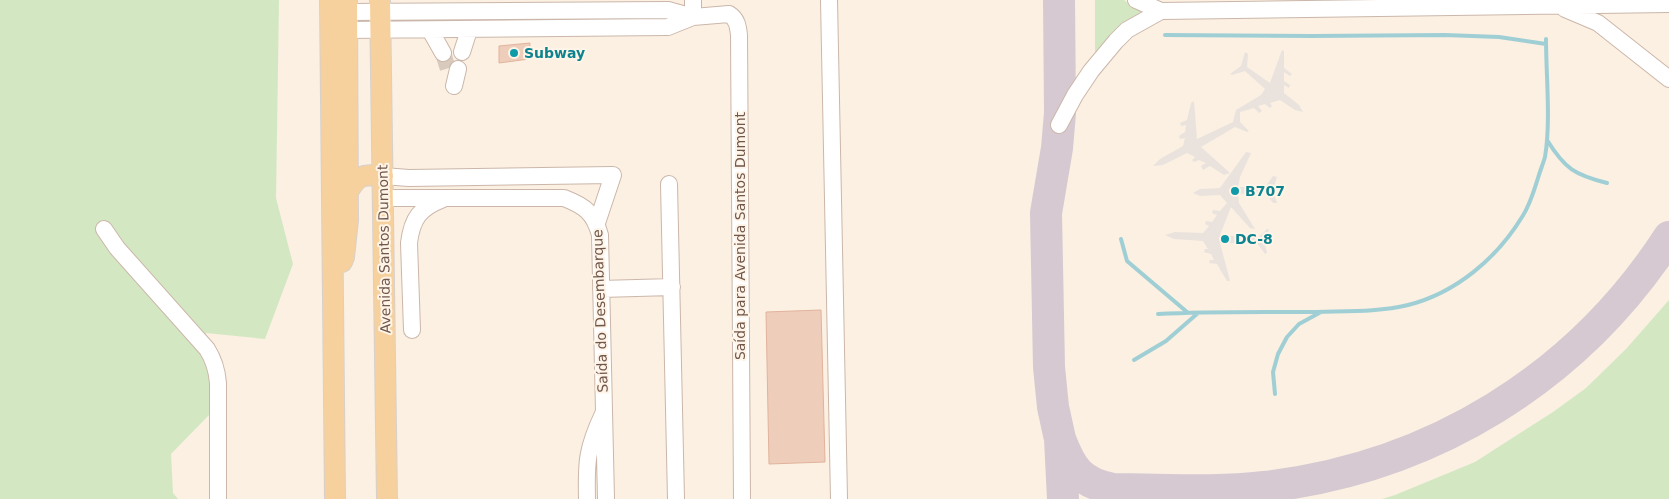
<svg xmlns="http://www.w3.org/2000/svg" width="1669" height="499" font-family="'DejaVu Sans',sans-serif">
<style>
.industrial{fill:#eae3dd}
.green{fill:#d3e8c2}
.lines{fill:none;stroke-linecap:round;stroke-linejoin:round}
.stream{stroke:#9fcfd5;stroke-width:4}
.taxiway{stroke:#d6c9d2;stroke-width:32}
.building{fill:#efcdbb;stroke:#e1b39c}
.minor-tunnel{stroke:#d8cabc;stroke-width:16;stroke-dasharray:16 8;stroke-linecap:butt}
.minor-casing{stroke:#cbb7aa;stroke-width:18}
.major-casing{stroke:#d7d0cc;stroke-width:22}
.minor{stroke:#fff;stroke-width:16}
.major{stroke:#f7d19d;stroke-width:20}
.culture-dot{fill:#0f9aa8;stroke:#fef4e8;stroke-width:2}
.labels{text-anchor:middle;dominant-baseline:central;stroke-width:4;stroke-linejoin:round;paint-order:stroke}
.culture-label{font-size:14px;font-weight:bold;fill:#0d838f;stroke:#fef4e8;text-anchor:start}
.street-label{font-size:14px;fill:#71564a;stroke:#fef4e8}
</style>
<rect width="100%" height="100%" fill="#fbf0e2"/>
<path class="industrial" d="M1282,50L1284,51V68L1292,74L1290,76L1284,72V81L1290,85L1289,88L1284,85V93L1299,105L1303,112L1295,110L1280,100L1270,103L1272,106L1270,108L1265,104L1258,106L1262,111L1259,113L1254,108L1240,112V122L1249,131L1247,132L1235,127L1201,147L1230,173L1224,175L1210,166L1203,170L1201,166L1206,163L1199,160L1194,162L1192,160L1195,157L1187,153L1163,165L1153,166L1160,159L1183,146L1185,138L1180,139L1179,136L1185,132L1186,125L1181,126L1180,123L1187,120L1191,103L1194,101L1197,139L1233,122L1236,110L1261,95L1265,89L1245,71L1232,75L1230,74L1241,66L1245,52L1248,54L1247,67L1270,83Z
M1246,152L1251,153L1240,177L1238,187H1265L1273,176L1277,177L1273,190L1277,203H1273L1265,192L1238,194L1239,203L1255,229L1250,228L1231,207L1220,235L1258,238L1267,229L1269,230L1264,241L1267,253L1265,254L1257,243H1220L1230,281H1227L1217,264L1209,263L1210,260H1214L1211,254L1204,252L1205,249H1208L1203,241L1174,239L1165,235L1175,232L1203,233L1209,226L1205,224L1206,221L1212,222L1217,215L1212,213L1213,210L1220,211L1227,203L1220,195L1200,196L1193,193L1200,189L1220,188Z"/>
<path class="green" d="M0,0H279L276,198L293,264L265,339L206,333L211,413L171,454L173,493L178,499H0Z
M1095,0H1124L1133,7L1145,12L1095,54Z
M1669,300V499H1382L1395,495L1475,462L1553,412L1586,388L1626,349Z"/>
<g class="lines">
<path class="stream" d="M1165,35L1312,36L1445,35L1499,37L1546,44
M1547,140C1565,169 1575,175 1607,183
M1121,239L1127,261L1187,312
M1158,314C1211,311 1264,312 1317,312C1347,311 1379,312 1408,305C1456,293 1497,258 1522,217C1530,205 1534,191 1538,178C1540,171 1543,164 1545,157C1551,122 1546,75 1546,39
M1134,360L1166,341L1198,313
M1275,394L1273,372L1278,354L1287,337L1299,324L1321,312"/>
<path class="taxiway" d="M1059,0L1060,113L1057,148L1046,213L1049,367L1053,407L1060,439L1063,499
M1060,439C1071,468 1080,483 1113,489C1163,489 1214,493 1264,487C1431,468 1577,379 1669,237"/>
</g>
<path class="building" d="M530,43L529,59L499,63V46Z
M821,310L825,462L769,464L766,312Z"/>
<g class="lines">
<path class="minor-tunnel" d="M443,53L448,69"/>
<defs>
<path id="minor" d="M829,0L839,499
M1136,0L1161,11L1669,4
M1565,9L1598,23L1669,79
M347,12L668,10L693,17
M693,17V0
M347,30L668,27L693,17L729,14C737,19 738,26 739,35L742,499
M430,30L443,53
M462,52L469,30
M454,86L458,69
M1059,125L1075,95L1091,71L1116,41L1127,30L1161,11
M383,176L409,178L613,175L597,223
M669,184L676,499
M383,198H564C585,206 594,213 600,235L606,499
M104,229L117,248L207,349C214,360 217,370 218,383V499
M601,289L672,287
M412,330L409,243C412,218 420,208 443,199
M587,499C586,461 587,448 603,414"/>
<path id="major" d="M330,0L335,499
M380,0L387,499
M347,194C357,175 362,174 383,176
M342,262L344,257L348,220L347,0"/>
</defs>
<use href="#minor" class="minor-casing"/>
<use href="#major" class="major-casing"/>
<use href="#minor" class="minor"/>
<use href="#major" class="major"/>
</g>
<g class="culture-dot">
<circle cx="514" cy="53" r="5"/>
<circle cx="1235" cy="191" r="5"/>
<circle cx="1225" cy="239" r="5"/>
</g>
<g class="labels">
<g class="culture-label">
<text x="524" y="53">Subway</text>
<text x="1245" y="191">B707</text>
<text x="1235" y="239">DC-8</text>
</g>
<g class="street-label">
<text transform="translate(740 236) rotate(-90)">Saída para Avenida Santos Dumont</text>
<text transform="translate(384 249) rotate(-91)">Avenida Santos Dumont</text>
<text transform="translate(600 311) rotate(-92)">Saída do Desembarque</text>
</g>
</g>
</svg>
